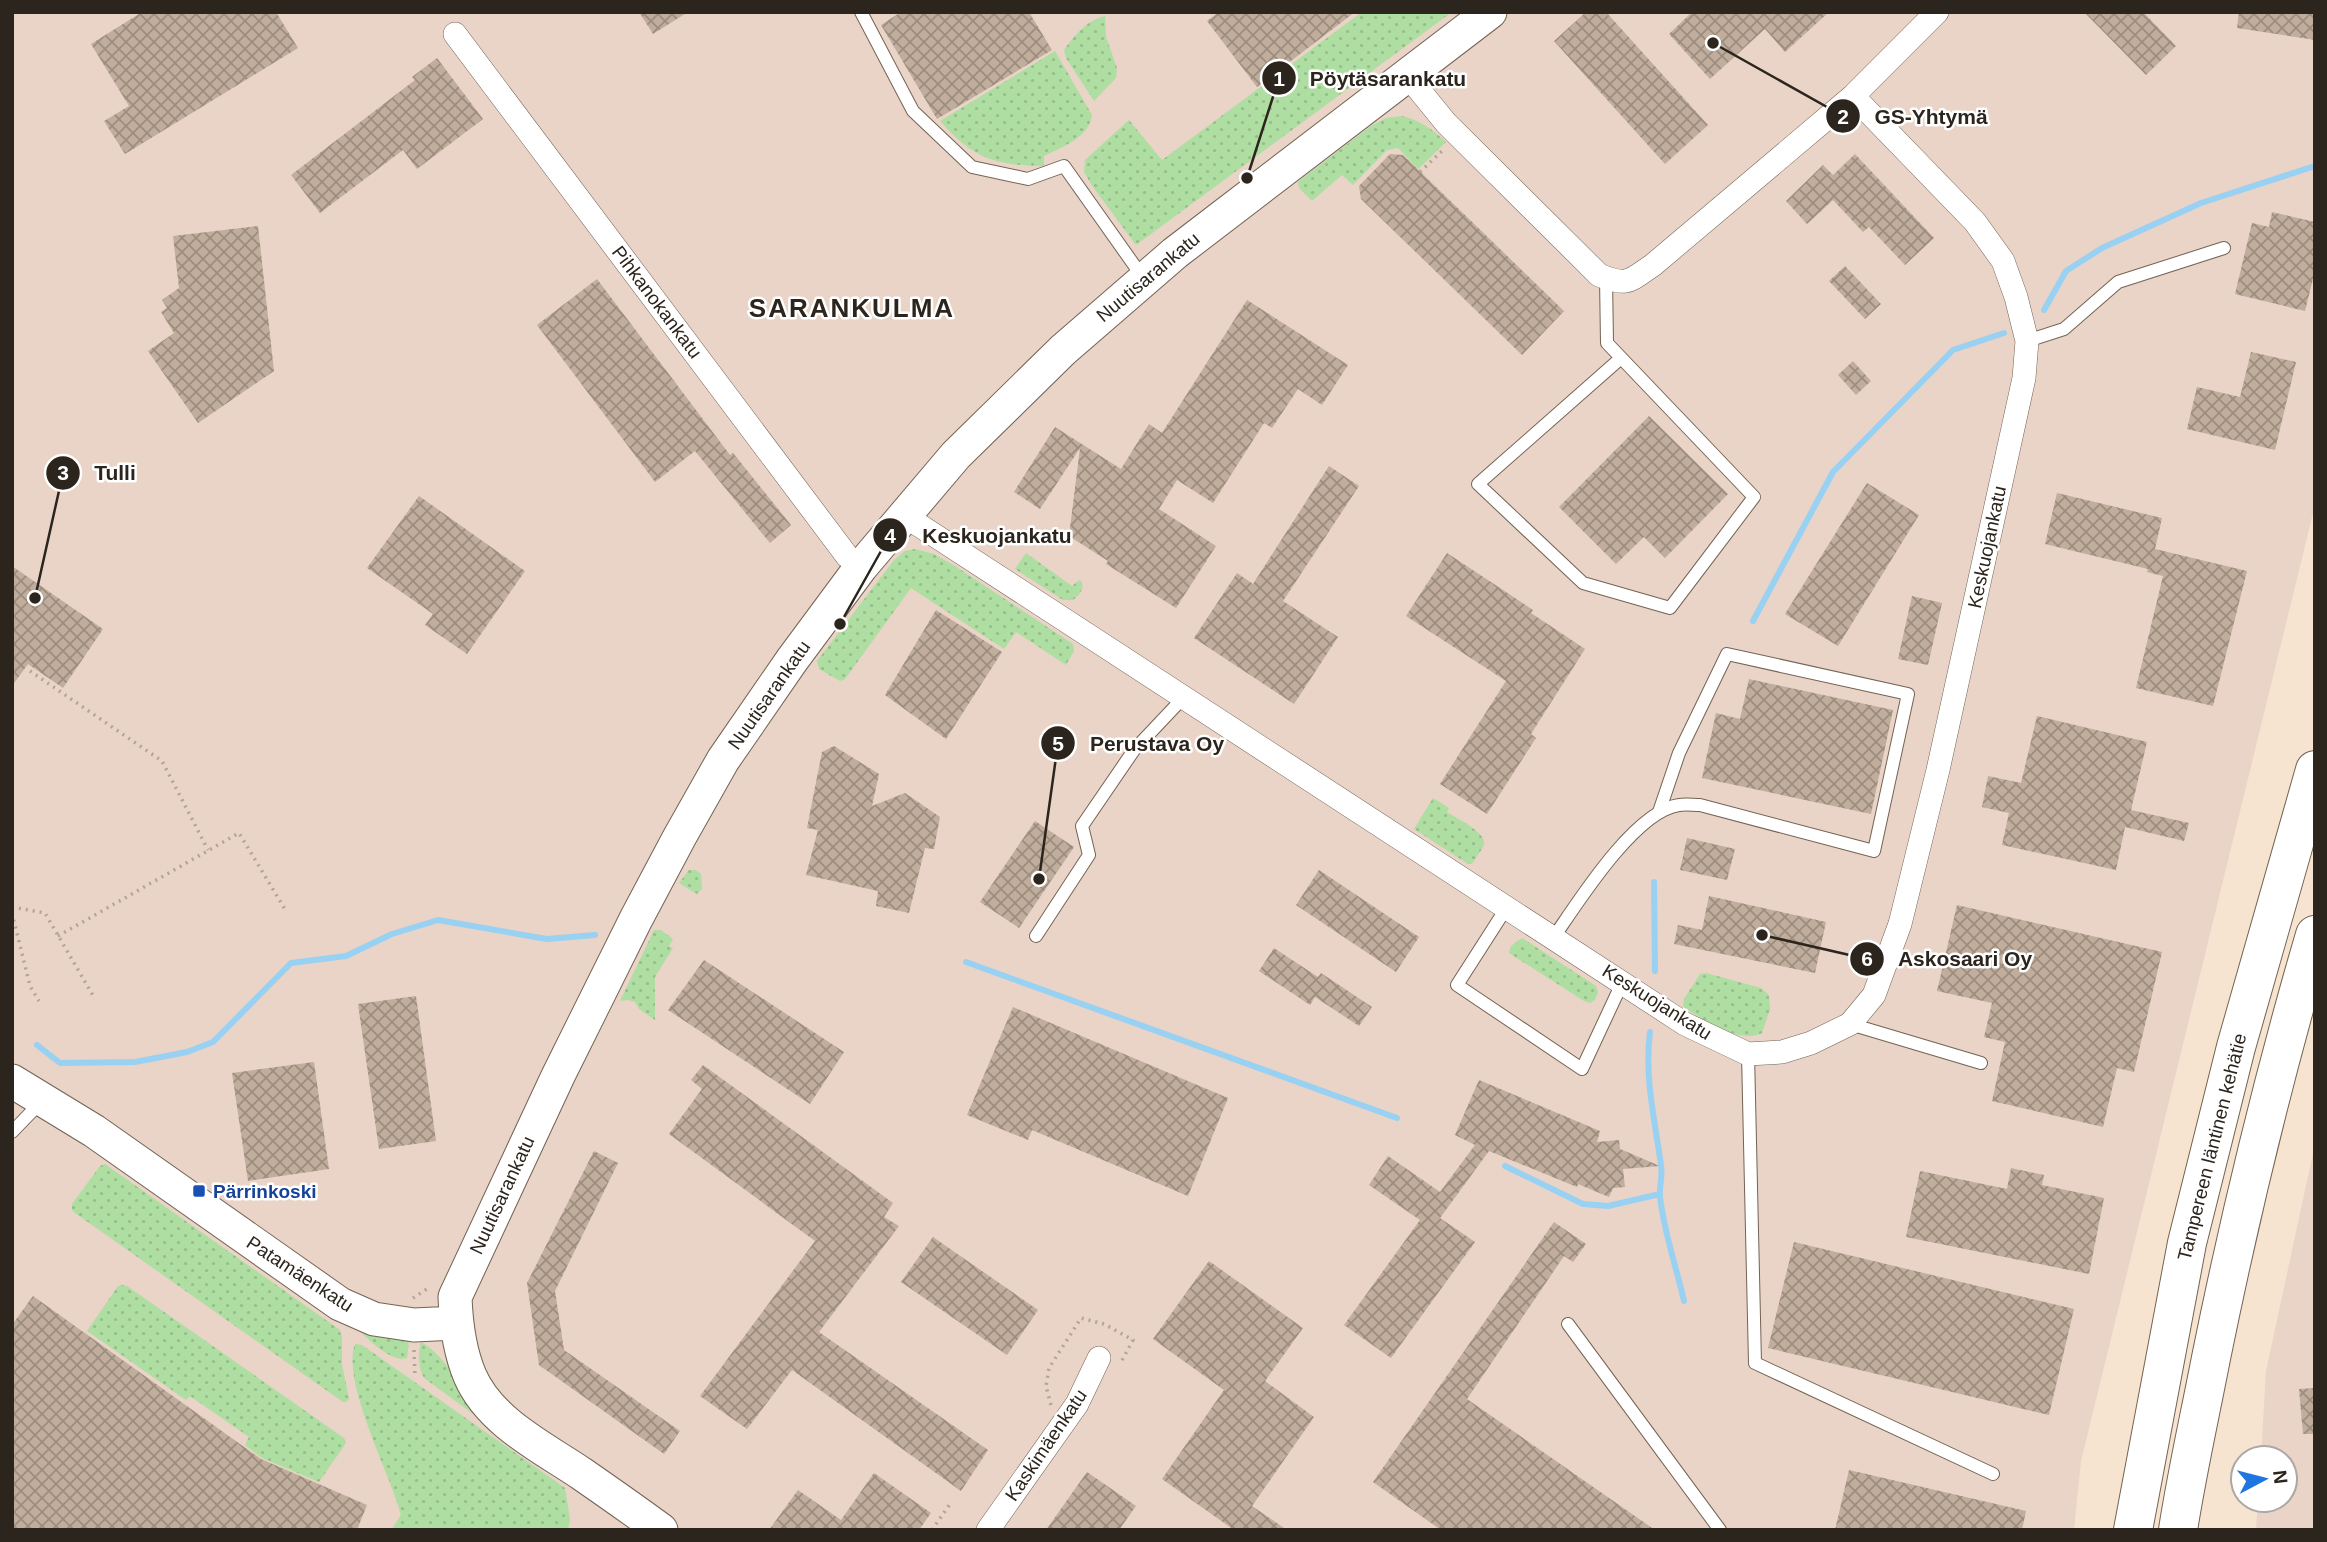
<svg xmlns="http://www.w3.org/2000/svg" width="2327" height="1542" font-family="Helvetica,sans-serif">
<style>
.industrial{fill:#e9d4c7}
.grass{fill:url(#grass-dots)}
.lines{fill:none;stroke-linecap:round;stroke-linejoin:round}
.stream{stroke:#99d1f3;stroke-width:6}
.building{fill:url(#building-cross-hatch)}
.lane-casing{stroke:#736353;stroke-width:14}
.street-casing{stroke:#736353;stroke-width:24}
.secondary-casing{stroke:#736353;stroke-width:35}
.highway-casing{stroke:#736353;stroke-width:40}
.path{stroke:#b3a495;stroke-width:3.5;stroke-dasharray:2 5;stroke-linecap:butt}
.lane{stroke:#fff;stroke-width:12}
.street{stroke:#fff;stroke-width:23}
.secondary{stroke:#fff;stroke-width:33}
.highway{stroke:#fff;stroke-width:38}
.transit-dot{fill:#1a4fb4;stroke:#fff;stroke-width:2.5}
.labels{text-anchor:middle;dominant-baseline:central;stroke-width:5;stroke-linejoin:round;paint-order:stroke}
.street-label{font-size:19px;fill:#2c251e;stroke:#fff}
.transit-label{font-size:19px;font-weight:bold;fill:#164399;stroke:#fff;text-anchor:start}
.district-label{font-size:26px;font-weight:bold;letter-spacing:2px;fill:#2c251e;stroke:#fff}
.leader{fill:none;stroke:#2c251e;stroke-width:2.5}
.callout-dot{fill:#2c251e;stroke:#fff;stroke-width:2.5}
.mark-label{font-size:21px;text-anchor:middle;font-weight:bold;fill:#fff}
.callout-label{font-size:21px;text-anchor:middle;font-weight:bold;fill:#2c251e;stroke:#fff;stroke-width:5;stroke-linejoin:round;paint-order:stroke}
</style>
<defs>
<pattern id="grass-dots" width="8" height="8" patternUnits="userSpaceOnUse" patternTransform="scale(1.75)"><rect width="8" height="8" fill="#aedea1"/><path d="M2 2h.1M6 6h.1" fill="none" stroke="#96be8a" stroke-width="1.8" stroke-linecap="round"/></pattern>
<pattern id="building-cross-hatch" width="8" height="8" patternUnits="userSpaceOnUse" patternTransform="scale(1.75)"><rect width="8" height="8" fill="#c0ad9c"/><path d="M0 0l8 8M0 8l8-8" fill="none" stroke="#9c8d7f"/></pattern>
</defs>
<rect width="100%" height="100%" fill="#f6e3d0"/>
<path class="industrial" d="M12,12H2315V505L2081,1461L2074,1530H12Z
M2315,1144V1530H2256L2258,1500H2285V1458H2261L2266,1371Z"/>
<path class="grass" d="M1362,12H1452L1136,245L1093,187L1084,172L1085,160L1129,120L1162,160Z
M1105,16L1106,37L1117,68L1116,78L1094,101L1066,58L1064,50C1074,36 1087,20 1105,16Z
M1055,51L1092,115C1089,137 1063,147 1044,156V166C994,165 974,159 940,121Z
M1402,116C1420,120 1433,130 1446,142L1418,169L1398,148L1387,150L1353,185L1342,175L1312,201L1299,188L1298,182L1304,177L1371,126L1386,118Z
M915,549L934,554L955,566L1073,644L1074,651L1066,665L1016,632L1004,649L911,588L845,679L840,681L819,669L817,661L894,560L905,551Z
M1026,553L1072,586L1079,580L1082,582C1084,590 1079,595 1073,600H1063L1015,569Z
M1433,798L1449,808L1447,812C1456,818 1487,833 1484,844C1482,851 1475,858 1472,864H1468L1414,829Z
M689,870H696L701,874L702,889L697,894L679,883Z
M654,930H661L673,939L669,946L673,948L655,977V1020L639,1009L635,1002L628,1000L620,1001Z
M1522,938L1596,986L1598,992L1595,1000L1590,1003L1584,1001L1509,953L1511,946Z
M1706,973L1761,988L1769,995L1770,1009L1762,1033C1741,1045 1700,1019 1683,1006L1684,999L1700,974Z
M105,1164L340,1330L342,1339V1364L349,1399L346,1402H343L75,1213L72,1210V1204L100,1166Z
M122,1285L127,1286L344,1438L346,1442L344,1446L319,1482L262,1458L245,1445L249,1437L190,1396L186,1400L87,1331L118,1286Z
M358,1330L370,1334L409,1341L407,1358C391,1363 370,1340 358,1330Z
M421,1342C448,1357 463,1393 480,1419L424,1378C418,1368 418,1353 421,1342Z
M355,1344L362,1345L565,1488L570,1519L568,1530H391L401,1515C390,1473 341,1382 355,1344Z"/>
<g class="lines">
<path class="stream" d="M2044,310L2066,271L2102,248L2201,203L2315,166
M1753,621L1833,472L1953,350L2004,333
M1654,882L1655,971
M966,962L1397,1118
M1650,1032C1644,1076 1655,1121 1661,1165C1663,1176 1659,1186 1660,1197C1664,1232 1676,1266 1684,1301
M37,1045L60,1063L135,1062L187,1052L213,1042L291,963L346,956L392,934L438,920L547,939L595,935
M1505,1166L1583,1204L1608,1206L1660,1194"/>
</g>
<path class="building" d="M142,12H276L298,48L125,154L104,121L129,106L91,44Z
M639,12H688L653,34Z
M901,12H1029L1052,50L937,119L881,25Z
M1219,12H1355L1257,87L1207,21Z
M1586,12H1606L1708,125L1665,164L1554,41Z
M1692,12H1829L1785,52L1765,29L1710,79L1669,34Z
M2084,12H2143L2176,46L2146,75Z
M2239,12H2315V40L2237,28Z
M437,58L483,119L417,169L403,150L320,213L291,175L415,80L412,77Z
M1390,154L1403,155L1564,311L1522,355L1361,199L1359,186Z
M1855,154L1934,238L1905,265L1869,227L1863,232L1833,200L1807,224L1786,201L1823,165L1833,175Z
M2272,212L2315,222V271L2305,311L2235,294L2252,223L2269,227Z
M258,226L274,371L198,423L148,351L174,333L161,312L167,308L162,300L179,288L173,236Z
M1845,266L1881,304L1865,319L1829,281Z
M597,279L730,455L733,453L791,525L770,543L695,451L655,482L537,325Z
M1247,300L1348,365L1322,405L1298,389L1272,428L1264,423L1213,503L1177,480L1159,509L1216,546L1176,608L1106,564L1108,561L1069,536L1080,448L1040,509L1014,492L1055,427L1121,469L1149,424L1162,433Z
M2251,352L2296,362L2275,450L2187,429L2197,387L2240,397Z
M1853,361L1871,381L1856,395L1838,375Z
M1649,416L1728,494L1665,558L1644,537L1616,564L1559,507Z
M1329,466L1359,486L1283,601L1338,637L1294,704L1194,638L1237,573L1253,584Z
M1867,483L1919,515L1838,646L1785,614Z
M2057,493L2162,518L2155,549L2247,571L2213,706L2136,688L2163,576L2147,572L2148,569L2045,544Z
M419,496L525,571L467,654L425,625L433,614L367,568Z
M1447,553L1533,610L1531,613L1585,649L1531,734L1536,738L1487,814L1440,784L1506,681L1406,616Z
M12,566L103,629L63,688L28,664L12,686Z
M1912,596L1942,603L1928,665L1898,659Z
M936,610L1002,652L946,739L885,695Z
M1749,679L1893,710L1871,814L1702,778L1716,713L1740,719Z
M2037,716L2147,742L2131,810L2189,823L2184,841L2125,827L2116,870L2002,845L2009,813L1982,807L1988,776L2021,783Z
M834,746L879,774L872,806L905,793L940,817L934,849L925,848L909,913L876,906L878,891L806,875L818,830L807,828L822,752Z
M1035,821L1074,847L1019,928L980,902Z
M1687,838L1735,849L1727,880L1680,870Z
M1319,870L1419,937L1396,972L1296,905Z
M1709,896L1826,922L1815,973L1674,944L1678,925L1702,930Z
M1957,905L2162,952L2134,1072L2117,1068L2103,1127L1992,1101L2005,1042L1984,1037L1992,1003L1937,991Z
M1274,948L1318,977L1321,973L1372,1007L1359,1026L1315,997L1310,1005L1259,971Z
M704,960L844,1052L810,1104L668,1010Z
M416,996L436,1141L379,1149L358,1004Z
M1013,1007L1228,1098L1188,1196L1032,1130L1028,1140L967,1115Z
M314,1062L329,1169L248,1181L232,1073Z
M703,1065L893,1203L884,1217L899,1226L819,1332L988,1450L961,1491L792,1370L747,1429L700,1396L815,1241L669,1134L702,1089L691,1080Z
M1479,1080L1600,1131L1597,1142L1619,1140L1620,1149L1660,1166L1623,1169L1625,1187L1613,1188L1609,1197L1578,1184L1577,1187L1489,1151L1440,1218L1475,1242L1391,1358L1344,1325L1420,1220L1369,1185L1388,1156L1440,1192L1475,1145L1455,1135Z
M594,1151L618,1163L555,1291L564,1350L680,1431L664,1454L539,1365L527,1283Z
M2011,1168L2044,1175L2042,1185L2104,1198L2089,1274L1906,1237L1920,1171L2007,1189Z
M1554,1222L1586,1244L1573,1262L1564,1256L1467,1399L1655,1530H1441L1373,1482Z
M933,1237L1038,1310L1007,1355L901,1282Z
M1794,1242L2074,1309L2049,1415L1768,1348Z
M1209,1261L1303,1328L1265,1381L1314,1417L1252,1506L1287,1530H1234L1162,1479L1224,1390L1153,1339Z
M33,1296L261,1459L367,1505L357,1530H12V1325Z
M2315,1388V1434H2303L2299,1389Z
M1849,1470L2026,1511L2022,1530H1835Z
M1087,1472L1136,1506L1119,1530H1046Z
M874,1473L931,1513L919,1530H769L798,1490L841,1520Z"/>
<g class="lines">
<defs>
<path id="lane" d="M861,12L913,111L972,167L1028,179L1064,166L1144,279
M1606,278L1607,343L1754,497L1670,608L1583,583L1478,484L1621,358
M2027,341L2064,329L2118,282L2224,248
M1507,907L1457,985L1582,1069L1623,981
M1036,936L1089,855L1082,826L1134,750L1184,697
M1554,937C1578,902 1635,811 1679,805C1685,804 1693,805 1700,805L1874,851L1908,694L1727,654L1679,753L1659,812
M1850,1024L1981,1063
M1748,1054L1755,1363L1993,1474
M12,1132L41,1102
M1568,1324L1720,1530"/>
<path id="street" d="M455,34L847,556L861,567
M1407,75L1446,123L1599,275C1628,287 1629,281 1653,265L1853,96L1937,12
M905,516L1685,1024L1748,1054L1782,1052L1811,1043L1850,1024L1874,995L1900,924L1938,770L2024,378L2027,341L2016,297L2003,261L1975,222L1853,96
M988,1530L1077,1404L1099,1358"/>
<path id="secondary" d="M12,1081L94,1131L340,1304L374,1319L414,1325L456,1323
M661,1530C635,1511 608,1492 582,1474C542,1447 490,1422 470,1376C459,1350 456,1324 455,1297L558,1076L636,919L679,838L723,760L792,660L861,567L956,455L1063,350L1175,253L1490,12"/>
<path id="highway" d="M2133,1530L2187,1243L2236,1047L2315,770
M2178,1530C2187,1472 2200,1415 2211,1358C2240,1215 2274,1075 2315,935"/>
</defs>
<use href="#lane" class="lane-casing"/>
<use href="#street" class="street-casing"/>
<use href="#secondary" class="secondary-casing"/>
<use href="#highway" class="highway-casing"/>
<path class="path" d="M1420,172L1443,150
M30,671L162,761L208,850
M12,907L45,913L95,999
M12,913L30,986L39,1001
M58,936L239,833L286,911
M413,1298L430,1287
M414,1350L415,1376
M1051,1405L1046,1386L1049,1368L1081,1318L1104,1324L1133,1340L1120,1364
M932,1530L950,1504"/>
<use href="#lane" class="lane"/>
<use href="#street" class="street"/>
<use href="#secondary" class="secondary"/>
<use href="#highway" class="highway"/>
</g>
<rect class="transit-dot" x="192" y="1184" width="14" height="14" rx="3.5"/>
<g class="labels">
<g class="street-label">
<text transform="translate(1148 277) rotate(-40)">Nuutisarankatu</text>
<text transform="translate(657 302) rotate(53)">Pihkanokankatu</text>
<text transform="translate(1987 547) rotate(-78)">Keskuojankatu</text>
<text transform="translate(769 695) rotate(-55)">Nuutisarankatu</text>
<text transform="translate(1657 1002) rotate(32)">Keskuojankatu</text>
<text transform="translate(2212 1147) rotate(-76)">Tampereen läntinen kehätie</text>
<text transform="translate(502 1195) rotate(-65)">Nuutisarankatu</text>
<text transform="translate(300 1274) rotate(33)">Patamäenkatu</text>
<text transform="translate(1046 1445) rotate(-56)">Kaskimäenkatu</text>
</g>
<g class="transit-label">
<text x="213" y="1191">Pärrinkoski</text>
</g>
<g class="district-label">
<text x="852" y="308">SARANKULMA</text>
</g>
</g>
<path class="leader" d="M1247 178L1279 78M1713 43L1843 116M35 598L63 473M840 624L890 535M1039 879L1058 743M1762 935L1867 959"/>
<g class="callout-dot">
<circle cx="1247" cy="178" r="7"/>
<circle cx="1713" cy="43" r="7"/>
<circle cx="35" cy="598" r="7"/>
<circle cx="840" cy="624" r="7"/>
<circle cx="1039" cy="879" r="7"/>
<circle cx="1762" cy="935" r="7"/>
<circle cx="1279" cy="78" r="18"/>
<circle cx="1843" cy="116" r="18"/>
<circle cx="63" cy="473" r="18"/>
<circle cx="890" cy="535" r="18"/>
<circle cx="1058" cy="743" r="18"/>
<circle cx="1867" cy="959" r="18"/>
</g>
<g class="mark-label">
<text x="1279" y="86">1</text>
<text x="1843" y="124">2</text>
<text x="63" y="480">3</text>
<text x="890" y="543">4</text>
<text x="1058" y="751">5</text>
<text x="1867" y="966">6</text>
</g>
<g class="callout-label">
<text x="1388" y="86">Pöytäsarankatu</text>
<text x="1931" y="124">GS-Yhtymä</text>
<text x="115" y="480">Tulli</text>
<text x="997" y="543">Keskuojankatu</text>
<text x="1157" y="751">Perustava Oy</text>
<text x="1965" y="966">Askosaari Oy</text>
</g>
<rect width="2327" height="1542" fill="none" stroke="#2c251e" stroke-width="28"/>
<g transform="translate(2264 1479) rotate(83)"><circle r="33" fill="#ffffff" stroke="#aba8a5" stroke-width="2"/>
<path d="M0-5L12 26L0 18L-12 26Z" fill="#2076e0"/>
<text y="-10" font-size="19" font-weight="bold" text-anchor="middle" fill="#2c251e">N</text>
</g>
</svg>
